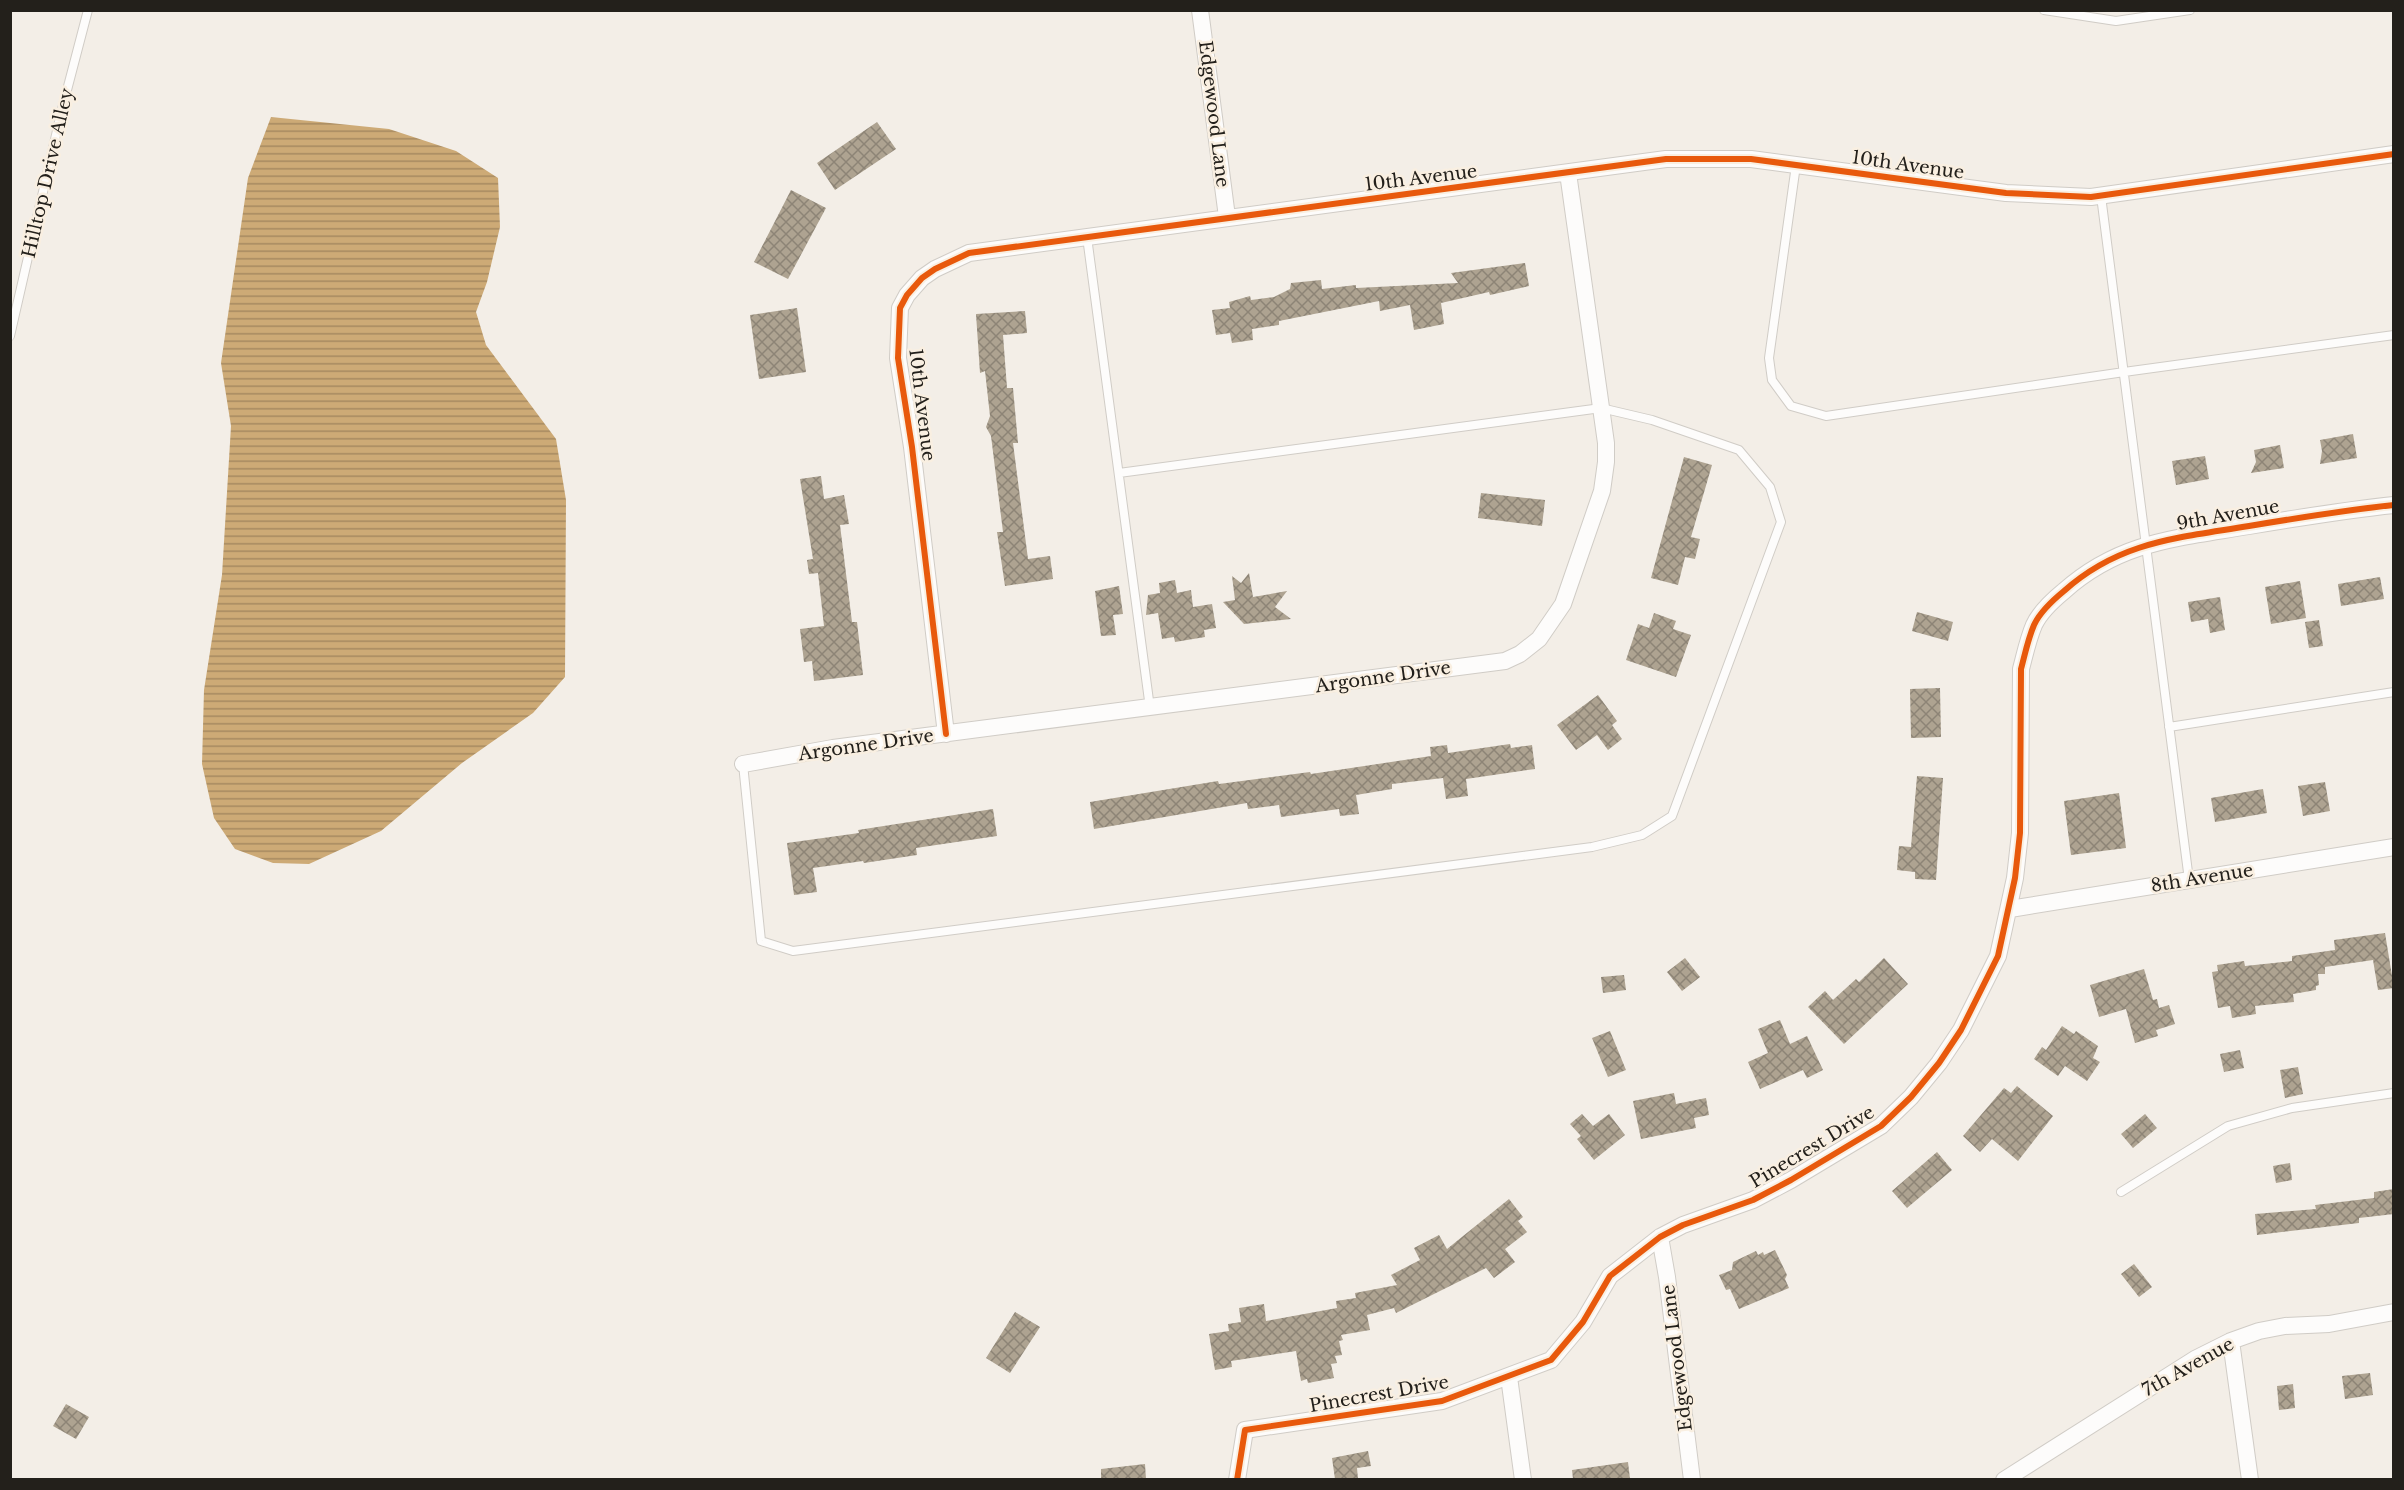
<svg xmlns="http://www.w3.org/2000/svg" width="2404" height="1490" font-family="'Libre Baskerville',serif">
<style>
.water{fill:url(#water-rules)}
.building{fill:url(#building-cross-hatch)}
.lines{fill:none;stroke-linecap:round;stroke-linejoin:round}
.lane-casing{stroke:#d0ccc6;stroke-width:10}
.street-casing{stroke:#d0ccc6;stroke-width:18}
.lane{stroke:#fdfcfb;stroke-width:8}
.street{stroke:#fdfcfb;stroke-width:16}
.cycleway-casing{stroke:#f9efe1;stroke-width:10}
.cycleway{stroke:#e8590c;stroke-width:6}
.labels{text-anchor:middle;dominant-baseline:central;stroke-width:5;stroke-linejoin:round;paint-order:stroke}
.street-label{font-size:18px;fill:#23201b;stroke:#f9efe1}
</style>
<defs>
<pattern id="water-rules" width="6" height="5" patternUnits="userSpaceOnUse" patternTransform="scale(1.5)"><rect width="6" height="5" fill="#cdaa76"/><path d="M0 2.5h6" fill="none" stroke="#a68a60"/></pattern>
<pattern id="building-cross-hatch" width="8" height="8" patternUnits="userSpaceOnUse" patternTransform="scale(1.5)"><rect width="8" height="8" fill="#aea391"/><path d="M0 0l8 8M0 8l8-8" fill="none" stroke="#8d8476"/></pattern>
</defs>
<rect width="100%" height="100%" fill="#f3eee7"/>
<path class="water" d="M271,117L389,129L456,151L498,178L500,227L487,282L476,312L486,345L556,439L566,500L565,677L533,713L462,763L381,831L309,864L273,863L235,849L214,818L202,764L204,690L222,575L231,426L221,363L248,178Z"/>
<path class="building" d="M877,122L896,149L835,190L817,163Z
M791,190L826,208L788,279L754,262Z
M1525,263L1529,286L1490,295L1489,292L1441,303L1444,324L1414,330L1410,305L1380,311L1379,301L1279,321V325L1252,329L1253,340L1232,343L1230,333L1216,335L1212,310L1230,308L1229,302L1250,296L1251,300L1274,297L1290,289L1291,283L1321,280L1322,289L1356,285V288L1458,283L1451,273Z
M797,308L806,372L759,379L750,315Z
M1025,311L1027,333L1003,335L1007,388H1013L1018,443H1013L1028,559L1050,556L1053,579L1005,586L997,532H1003L991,436L986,427L990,416L985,371L980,373L976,314Z
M2353,434L2357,458L2320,464L2322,451L2320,440Z
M2280,445L2284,468L2251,473L2256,462L2254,450Z
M2205,456L2209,479L2176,485L2172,461Z
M1684,457L1712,465L1691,537L1700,539L1695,559L1685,557L1678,585L1651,578Z
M821,476L824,499L844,495L849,524L840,525L852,622H857L863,675L814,681L812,661L804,662L800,629L824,626L818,573L809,574L807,560L813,559L800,479Z
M1481,493L1545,500L1542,526L1478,518Z
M1249,573L1253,597L1287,591L1275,607L1291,619L1244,624L1223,602L1235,600L1232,576L1241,583Z
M2380,577L2384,599L2341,606L2338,584Z
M1175,580L1177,593L1191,590L1193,607L1212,604L1216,628L1204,630L1205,637L1175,642L1174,637L1162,639L1158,613L1146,615L1148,595L1160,593L1159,583Z
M2300,581L2306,618L2271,624L2265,587Z
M1119,586L1123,614L1113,615L1116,635L1101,636L1095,591Z
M2220,597L2225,630L2210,633L2208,619L2191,622L2188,602Z
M1917,612L1953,622L1948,641L1912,631Z
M1654,613L1676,621L1673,629L1691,635L1676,677L1626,660L1638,624L1649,628Z
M2319,620L2323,646L2309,648L2305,622Z
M1940,688L1941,737L1911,738L1910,689Z
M1598,695L1617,721L1612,725L1622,739L1608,750L1597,735L1576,750L1557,725Z
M1510,744L1511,748L1532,745L1535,769L1466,779L1468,796L1446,799L1443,778L1392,784V789L1356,795L1359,814L1340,816L1339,809L1281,817L1279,805L1248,809L1247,803L1094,829L1090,802L1218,781L1219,784L1310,772L1311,774L1431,756L1430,747L1447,745L1448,753Z
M1917,776L1943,778L1936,880L1915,879V872L1897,870L1899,846L1911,847Z
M2325,782L2330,811L2303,816L2298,786Z
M2263,789L2267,813L2215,822L2211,798Z
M2119,793L2126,848L2071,855L2064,801Z
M993,809L997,836L916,848L917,855L864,863L863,861L813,868L817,892L794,895L787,843L859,833L858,830Z
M2385,933L2394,988L2378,990L2373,960L2325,967V974H2318L2319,985L2316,986V990L2293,994L2294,1002L2255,1006L2256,1014L2232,1018L2230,1006L2218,1008L2212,972L2218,971L2217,965L2244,961L2245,966L2292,961V956L2335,950L2334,940Z
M1685,958L1700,977L1682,991L1667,972Z
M1884,958L1908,984L1844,1044L1808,1007L1825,991L1833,1000L1856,979L1859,982Z
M2144,969L2153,1000L2157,999L2159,1008L2169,1005L2175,1024L2156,1030L2158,1036L2135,1043L2126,1009L2099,1017L2090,985Z
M1624,975L1626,990L1603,993L1601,977Z
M1780,1020L1790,1044L1807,1036L1823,1070L1807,1078L1803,1070L1760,1089L1748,1062L1768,1053L1758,1029Z
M2062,1026L2074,1034L2076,1031L2098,1046L2093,1058L2100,1062L2087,1081L2065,1066L2058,1076L2034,1059L2042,1047L2046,1050Z
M1610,1031L1626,1070L1608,1077L1592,1038Z
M2240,1050L2244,1068L2224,1072L2220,1054Z
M2298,1067L2303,1094L2285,1098L2280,1070Z
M2017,1086L2053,1116L2018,1161L1992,1139L1980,1152L1963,1136L2004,1088L2011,1093Z
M1674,1093L1676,1104L1706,1098L1709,1115L1694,1118L1696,1128L1641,1139L1633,1101Z
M1582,1114L1593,1126L1609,1114L1625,1135L1594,1160L1577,1139L1581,1136L1570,1124Z
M2145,1114L2157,1128L2133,1148L2121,1134Z
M1937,1152L1952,1170L1907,1208L1892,1191Z
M2290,1163L2292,1180L2276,1183L2273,1166Z
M2394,1189V1214L2359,1218V1223L2257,1235L2255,1214L2316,1209L2315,1205L2374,1198V1192Z
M1509,1199L1523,1217L1518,1221L1527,1232L1505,1249L1515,1262L1494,1278L1486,1268L1396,1313L1394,1308L1367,1315L1370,1330L1341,1335L1343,1340L1339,1341L1342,1355L1335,1356L1337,1363L1331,1364L1334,1378L1308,1383L1307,1379L1301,1381L1296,1351L1231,1361L1232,1367L1215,1370L1209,1334L1229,1331L1228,1324L1241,1322L1239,1308L1264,1304L1266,1321L1337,1308L1336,1301L1356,1298L1355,1293L1397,1285L1391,1275L1420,1260L1414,1248L1439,1235L1447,1249Z
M1775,1250L1787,1275L1785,1279L1789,1288L1739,1309L1730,1289L1726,1290L1719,1275L1732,1270L1733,1262L1756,1251L1758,1255L1763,1252L1764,1255Z
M2134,1264L2152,1287L2139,1297L2121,1274Z
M1015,1312L1040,1327L1010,1373L986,1358Z
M2370,1373L2373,1395L2345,1399L2342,1376Z
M2293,1384L2295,1408L2279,1410L2277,1386Z
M66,1404L89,1417L76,1439L53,1426Z
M1368,1451L1371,1466L1357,1468L1358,1479H1335L1332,1458Z
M1628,1462L1630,1479H1573L1572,1470Z
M1145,1464L1146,1479H1101V1469Z"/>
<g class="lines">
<defs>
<path id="lane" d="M2044,10L2116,21L2190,10
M1796,165L1769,358L1772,380L1791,406L1826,416L2124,372L2394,335
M2101,196L2189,880
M1087,237L1150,708
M10,336L61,113L88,10
M2169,727L2394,692
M743,764L761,941L793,951L1592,847L1642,835L1672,816L1781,522L1770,487L1739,450L1652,420L1601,408L1119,473
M2121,1192L2228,1126L2292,1108L2394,1093"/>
<path id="street" d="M1200,10L1227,217
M946,734L912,447L898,358L900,308L907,295L922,278L935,269L969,253L1666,159H1751L2006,193L2091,197L2394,154
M743,764L833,748L1505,661L1520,654L1539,639L1563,604L1602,491L1606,462V443L1568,173
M2010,909L2394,847
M1660,1237L1667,1277L1692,1480
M2231,1341L2250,1480
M1509,1377L1523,1480
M1237,1480L1245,1430L1442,1401L1551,1360L1583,1322L1610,1276L1660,1237L1683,1225L1753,1200L1791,1180L1881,1126L1911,1097L1939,1063L1961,1030L1998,956L2015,878L2020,833L2021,669C2025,654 2028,639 2034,625C2040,612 2053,600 2064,591C2120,541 2178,538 2249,526C2297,518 2345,510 2394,505
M2004,1480L2195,1359L2231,1341L2259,1331L2285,1326L2329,1324L2394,1312"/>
</defs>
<use href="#lane" class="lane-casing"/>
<use href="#street" class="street-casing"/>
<use href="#lane" class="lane"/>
<use href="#street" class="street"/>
<defs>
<path id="cycleway" d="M946,734L912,447L898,358L900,308L907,295L922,278L935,269L969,253L1666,159H1751L2006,193L2091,197L2394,154
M1237,1480L1245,1430L1442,1401L1551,1360L1583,1322L1610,1276L1660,1237L1683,1225L1753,1200L1791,1180L1881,1126L1911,1097L1939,1063L1961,1030L1998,956L2015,878L2020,833L2021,669C2025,654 2028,639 2034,625C2040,612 2053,600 2064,591C2120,541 2178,538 2249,526C2297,518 2345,510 2394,505"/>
</defs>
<use href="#cycleway" class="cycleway-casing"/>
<use href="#cycleway" class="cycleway"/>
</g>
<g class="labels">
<g class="street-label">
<text transform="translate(1214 114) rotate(83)">Edgewood Lane</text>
<text transform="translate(1908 165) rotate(8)">10th Avenue</text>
<text transform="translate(48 173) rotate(-77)">Hilltop Drive Alley</text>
<text transform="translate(1421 178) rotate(-7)">10th Avenue</text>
<text transform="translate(922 405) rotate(83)">10th Avenue</text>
<text transform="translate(2228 515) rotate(-10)">9th Avenue</text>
<text transform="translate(1383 677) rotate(-8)">Argonne Drive</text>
<text transform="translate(866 745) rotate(-8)">Argonne Drive</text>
<text transform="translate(2202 878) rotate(-9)">8th Avenue</text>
<text transform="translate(1812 1147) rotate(-31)">Pinecrest Drive</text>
<text transform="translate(1677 1358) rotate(-97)">Edgewood Lane</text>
<text transform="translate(2188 1367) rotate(-29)">7th Avenue</text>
<text transform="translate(1379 1394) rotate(-10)">Pinecrest Drive</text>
</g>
</g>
<rect width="2404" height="1490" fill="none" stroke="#23201b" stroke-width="24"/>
</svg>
